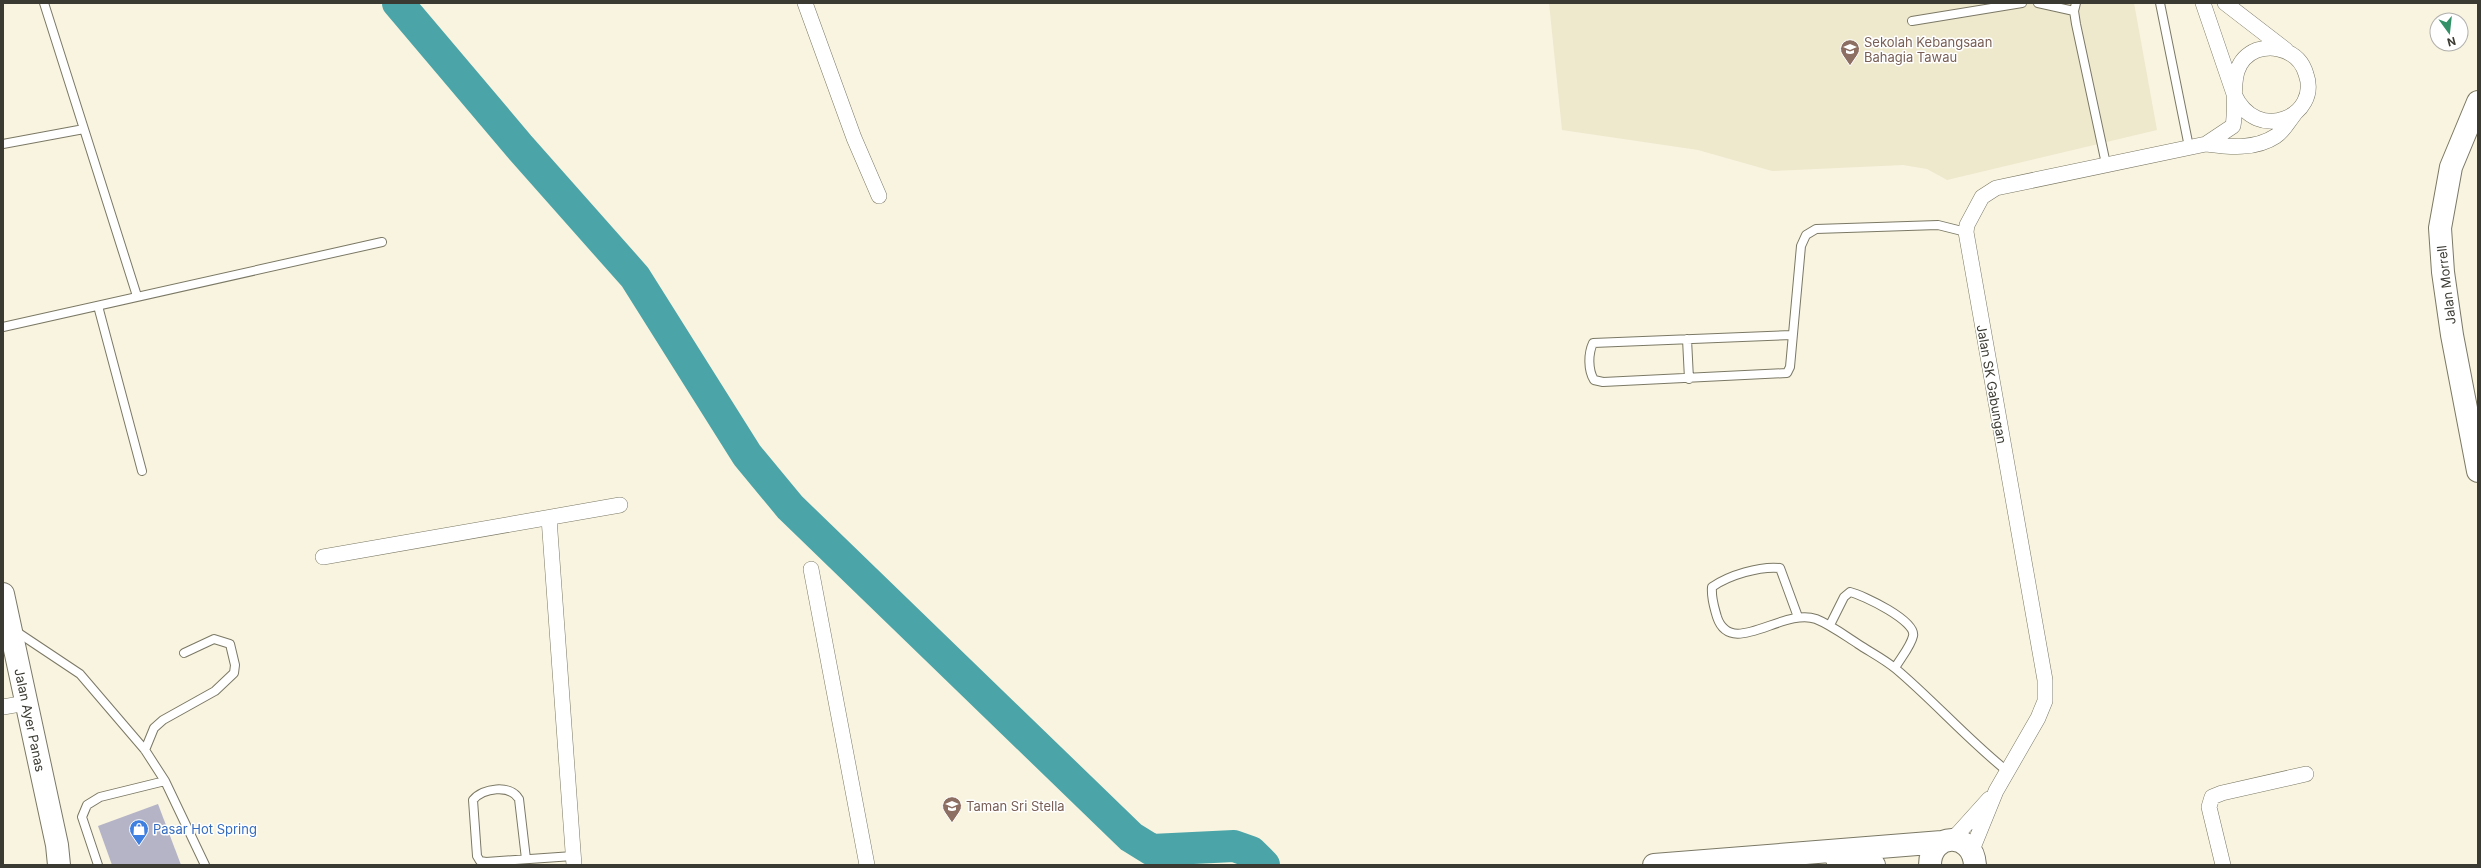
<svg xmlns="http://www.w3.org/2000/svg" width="2481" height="868" font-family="Inter,sans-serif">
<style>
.built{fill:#eee8cd}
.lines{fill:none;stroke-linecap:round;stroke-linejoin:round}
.river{stroke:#4ba4a8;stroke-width:32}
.building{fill:#b5b3c6}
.lane-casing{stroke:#7b7865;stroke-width:10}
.street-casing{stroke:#7b7865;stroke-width:16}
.secondary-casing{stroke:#7b7865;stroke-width:24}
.lane{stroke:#fff;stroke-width:8}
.street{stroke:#fff;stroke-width:15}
.secondary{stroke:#fff;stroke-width:22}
.labels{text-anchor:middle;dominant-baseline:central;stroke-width:3;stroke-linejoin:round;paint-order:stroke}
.education-label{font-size:13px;fill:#785e54;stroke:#fff;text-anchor:start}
.street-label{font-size:13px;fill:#3b3a32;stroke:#fff}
.shop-label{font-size:13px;fill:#366cbe;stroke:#fff;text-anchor:start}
</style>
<rect width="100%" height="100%" fill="#f8f4df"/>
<path class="built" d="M1549,3H2134L2157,130L1947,180L1927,169L1903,165L1772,171L1698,150L1562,130Z"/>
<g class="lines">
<path class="river" d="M398,3L519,146L635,277L747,455L790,507L1131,837L1152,850L1234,846L1251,852L1264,865"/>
</g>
<path class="building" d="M158,804L181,865H112L98,826Z"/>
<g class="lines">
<defs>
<path id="lane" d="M44,3L137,296
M2038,3L2074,11
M2076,3L2074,11L2076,24L2106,164
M2160,3L2189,147
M1912,21L2022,3
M3,144L84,129
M98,306L142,471
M3,327L382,242
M1792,335L1593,343C1588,354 1588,370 1594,380L1603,382L1787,373L1790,367L1801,246L1806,235L1816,229L1938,225L1966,232
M1687,339L1689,379
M1798,617L1780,568C1760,566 1729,575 1712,587C1711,599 1714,606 1717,617C1731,659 1783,607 1816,619C1831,625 1844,635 1858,644C1870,652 1884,659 1896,669C1934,701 1967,739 2007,771
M1830,625L1844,597L1850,592C1863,595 1917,621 1913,636C1911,646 1900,659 1895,668
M14,630L80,674L145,750L165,781L205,865
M145,750L154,728L163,720L215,691L234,673L235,665L230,644L214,639L184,653
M526,859L519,799C510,784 483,788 473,800L477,856L480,861L486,862L573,856
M98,865L82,817L87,805L100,797L165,781"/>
<path id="street" d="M805,3L854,138L879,196
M2203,3L2234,94C2257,145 2321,116 2306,74C2302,60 2292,52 2278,49C2271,47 2264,48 2257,50C2225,63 2238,99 2233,126L2206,144
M2225,3L2286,50
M549,518L574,865
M323,557L620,505
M811,569L867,865
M3,707L26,703
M1953,839L1989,799
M1972,850L1996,791L2038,718L2045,701V680L1966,232L1967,225L1982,197L1996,188L2206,144C2229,147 2255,150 2276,136C2284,131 2290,119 2296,112
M2223,865L2209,807L2212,797L2222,793L2306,774"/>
<path id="secondary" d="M2478,102L2451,167L2440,228L2443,272L2452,335L2478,471
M3,594L57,845L59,865
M1837,859L1874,865
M1654,865L1942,842
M1930,865C1930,832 1973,831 1975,865"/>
</defs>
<use href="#lane" class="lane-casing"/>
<use href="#street" class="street-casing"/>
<use href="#secondary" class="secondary-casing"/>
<use href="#lane" class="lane"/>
<use href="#street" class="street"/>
<use href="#secondary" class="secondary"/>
</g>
<defs>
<symbol id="school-pin" viewBox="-11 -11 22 30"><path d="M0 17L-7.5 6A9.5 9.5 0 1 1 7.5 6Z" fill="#8d6e63" stroke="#fff"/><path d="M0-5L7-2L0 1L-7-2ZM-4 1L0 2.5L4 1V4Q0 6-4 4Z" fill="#fff"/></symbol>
<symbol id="shop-pin" viewBox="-11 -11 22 30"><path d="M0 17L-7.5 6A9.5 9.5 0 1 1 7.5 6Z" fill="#3f7fe0" stroke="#fff"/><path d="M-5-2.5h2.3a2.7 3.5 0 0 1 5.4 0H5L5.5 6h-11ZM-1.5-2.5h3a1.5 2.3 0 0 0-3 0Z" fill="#fff"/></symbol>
</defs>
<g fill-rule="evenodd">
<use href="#school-pin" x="1839" y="38" width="22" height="30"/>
<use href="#school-pin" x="941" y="795" width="22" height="30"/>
<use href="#shop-pin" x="128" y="818" width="22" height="30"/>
</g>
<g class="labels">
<g class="education-label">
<text x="1864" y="42">Sekolah Kebangsaan<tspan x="1864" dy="15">Bahagia Tawau</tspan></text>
<text x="966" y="806">Taman Sri Stella</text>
</g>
<g class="street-label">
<text transform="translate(2446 285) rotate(-97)">Jalan Morrell</text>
<text transform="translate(1992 384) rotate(80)">Jalan SK Gabungan</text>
<text transform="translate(30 720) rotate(78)">Jalan Ayer Panas</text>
</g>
<g class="shop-label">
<text x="153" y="829">Pasar Hot Spring</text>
</g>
</g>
<rect width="2481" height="868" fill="none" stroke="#3b3a32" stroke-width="8"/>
<g transform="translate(2449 32) rotate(165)"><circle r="19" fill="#ffffff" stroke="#b1b0ad"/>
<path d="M0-3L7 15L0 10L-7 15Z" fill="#339067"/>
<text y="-6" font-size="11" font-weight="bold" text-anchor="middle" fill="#3b3a32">N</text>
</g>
</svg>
